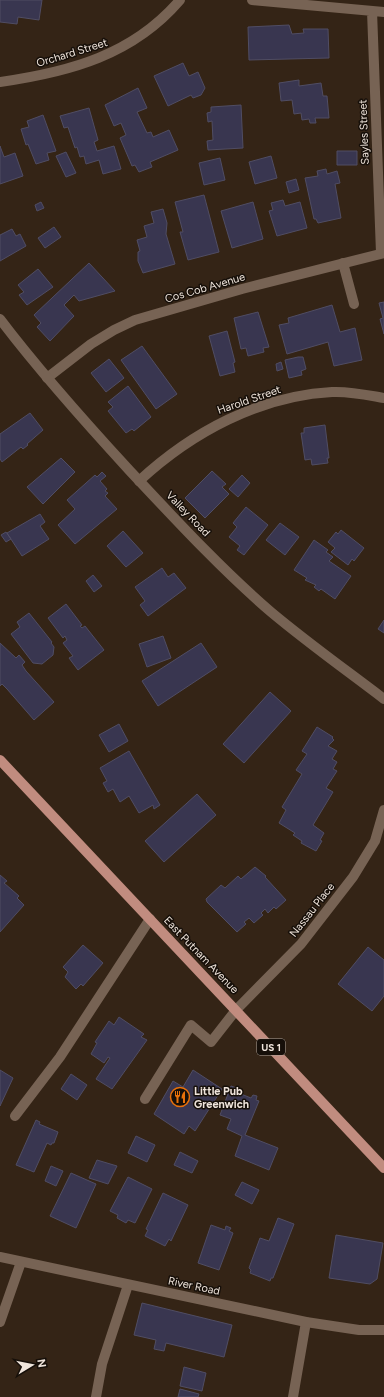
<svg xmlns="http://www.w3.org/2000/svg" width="384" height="1397" font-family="Figtree,sans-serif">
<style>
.building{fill:#393650;stroke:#504d63}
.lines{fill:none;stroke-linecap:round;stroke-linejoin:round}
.service{stroke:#776354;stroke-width:10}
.minor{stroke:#776354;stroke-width:10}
.tertiary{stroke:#776354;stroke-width:10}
.secondary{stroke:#776354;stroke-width:10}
.primary{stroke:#c18c7f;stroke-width:10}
.labels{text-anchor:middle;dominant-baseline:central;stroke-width:3;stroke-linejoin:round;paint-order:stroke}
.shield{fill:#160f09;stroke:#aea49c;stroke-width:1}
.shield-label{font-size:10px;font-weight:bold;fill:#efe4db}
.street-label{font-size:11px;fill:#efe4db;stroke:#160f09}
.poi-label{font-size:11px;font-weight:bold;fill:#efe4db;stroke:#160f09;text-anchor:start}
</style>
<rect width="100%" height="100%" fill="#342416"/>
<path class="building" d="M0,0H42L39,20L18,17L17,24L0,22Z
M289,25L292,34L304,33L303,29H328L329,58L249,60L248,27Z
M183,63L189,76L198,72L205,88L201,95L193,98L191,95L168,106L154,76Z
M299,80V86L321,83L323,96H327L329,118H315L316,123H310L309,119L302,120L301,113L294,114L292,100L281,101L279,83Z
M138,88L147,108L137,112L147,133L151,132L153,137L169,130L178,150L150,162L152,167L139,172L135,165L132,166L120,138L126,135L121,123L114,126L105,105Z
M241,105L243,148L208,150L207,141L213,140L212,121L208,122L207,113L211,112V107Z
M89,108L98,140L94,142L97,151L114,146L121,169L103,174L99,160L86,164L84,156L80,157L77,147L75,148L68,127L64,128L60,116Z
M43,115L56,151L47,153L49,160L36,164L28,144L26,145L21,129L29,127L27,121Z
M0,146L4,157L15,153L23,176L0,184Z
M337,151H357V165H337Z
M66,152L76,173L66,177L56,156Z
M271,156L277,178L255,184L249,162Z
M220,158L225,180L204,185L199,163Z
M326,169L327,174L337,171L340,183L335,184L341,218L318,223L316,219H314L305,178L318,176L317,171Z
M296,179L299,190L289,193L286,182Z
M204,195L219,252L188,260L180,232H183L175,202Z
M283,200L285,206L300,202L307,228L277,236L269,211L273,210L271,203Z
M41,202L44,208L37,211L35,205Z
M253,202L263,239L232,248L221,211Z
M163,209L167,223L166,234L175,264L143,273L138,261V252L140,251L137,240L147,237L144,226L154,223L151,212Z
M54,227L61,237L45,248L38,238Z
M12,229L16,236L20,234L26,246L0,261V235Z
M89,263L115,291L79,301L74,295L64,305L74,316L50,341L37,327L41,323L34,315Z
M38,269L53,287L27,305L19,295L24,292L18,285Z
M384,302V334L380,319L383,318L379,303Z
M332,305L340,332L355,328L362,360L334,366L328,342L287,354L279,325L289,323L288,318Z
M258,312L269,347L263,348L264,352L248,356L246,348L241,349L234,318Z
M227,331L235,362L233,363L235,372L220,376L209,336Z
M142,346L177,394L156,409L121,360Z
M298,357H303L306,369L301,371L302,375L289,378L285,360Z
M109,359L124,378L106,392L91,373Z
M281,362L283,369L277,371L276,364Z
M128,386L151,417L134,431L132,429L126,433L108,411L113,407L108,402Z
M30,413L43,430L27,444L28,445L23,449L21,447L2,462L0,459V434Z
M325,425L329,458H327L328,463L312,465L311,459L305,460L301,433H304V428Z
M61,458L75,472L43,504L27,487Z
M212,471L226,484L222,487L229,494L205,518L185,498Z
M102,472L106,476L100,481L107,489L105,491L108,493L105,496L117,509L75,544L58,525L75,509L67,500L95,475L97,477Z
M242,475L250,483L238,497L229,489Z
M246,507L268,525L244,555L237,550L240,546L229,537L237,527L233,523Z
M40,514L45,522L40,526L49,539L22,556L7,533Z
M280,523L299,537L285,555L266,540Z
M341,530L364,548L354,561L352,559L348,565L331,552L335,548L328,542L336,532L338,534Z
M123,531L143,553L126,567L107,546Z
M6,532L11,539L6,542L1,535Z
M314,540L328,550L326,552L333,557L329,561L351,576L335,599L321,589L319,591L314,587L316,585L305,580L307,578L294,570Z
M162,568L168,577L174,573L186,588L148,616L140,605L145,601L135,587Z
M93,575L102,586L94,592L86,581Z
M66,604L82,625L80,626L82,628L85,626L104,650L78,670L69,658L73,656L63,643L67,640L65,636L63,638L48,618Z
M29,613L52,642L51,643L54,647L53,655L42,664L33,663L11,634L20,627L17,622Z
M384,620V633L378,629Z
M163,636L171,658L147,667L139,644Z
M0,643L16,658L19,655L25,662L22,665L26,671L54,702L34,720L7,689L2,684L0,686Z
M201,643L217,667L158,706L142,681Z
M270,692L291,711L244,763L223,744Z
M119,724L128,741L109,752L99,735Z
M317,727L333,737L332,738L334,740L328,746L337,751L332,759L337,762L333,769L337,771L326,788L333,792L313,825L324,833L320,840L322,841L316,851L301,843L302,841L293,835L295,833L279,823L286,810L282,807L302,774L296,770L307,754L302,751Z
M129,751L160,805L154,809L153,805L139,813L129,796L120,802L113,789L108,792L103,783L107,781L100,768Z
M197,794L216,815L164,862L145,841Z
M255,867L266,876L265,877L286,900L276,909L274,907L268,913L265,909L261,913L263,915L254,923L249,918L244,922L246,924L237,932L207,902L206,899L221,885L225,888L238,876L241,879Z
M0,875L7,881L4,883L19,896L17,898L24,905L0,932Z
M83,945L103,963L83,986L81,984L76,989L65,977L68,972L63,967Z
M368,947L384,960V996L372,1011L338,984Z
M119,1017L144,1034L141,1037L147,1040L112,1089L96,1079L110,1058L108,1057L104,1063L91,1054L97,1043L95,1042L109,1021L114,1025Z
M0,1070L13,1078L0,1106Z
M193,1070L222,1089L195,1131L189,1126L184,1134L154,1114L173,1081L183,1087Z
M71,1074L87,1085L77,1100L61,1089Z
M231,1086L242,1090L241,1094L251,1098L253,1095L257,1096L256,1100L259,1101L245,1135L278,1148L269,1170L235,1156L242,1136L227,1129L231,1119L220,1115Z
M36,1120L40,1122L39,1124L58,1132L54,1143H52L51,1145L47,1143L34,1172L16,1165Z
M136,1136L155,1145L147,1162L128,1153Z
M180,1152L198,1161L192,1173L174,1165Z
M97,1160L117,1166L108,1184L89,1178Z
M51,1166L63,1171L56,1186L45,1181Z
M71,1173L96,1184L76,1228L50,1216Z
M128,1177L152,1189L135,1223L128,1220L126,1223L117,1218L118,1215L110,1211Z
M242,1182L259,1190L252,1204L235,1195Z
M163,1193L188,1205L171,1241L169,1239L165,1246L145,1236L148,1230L146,1229Z
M278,1218L294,1224L273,1278H271L270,1281L250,1273L251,1270L249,1268L260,1238L269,1241Z
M211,1225L225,1230L226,1226L231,1228L229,1231L233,1233L219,1270L198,1263Z
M336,1235L383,1243L377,1279L370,1284L329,1278Z
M142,1303L232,1325L224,1357L166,1343L164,1351L154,1349L156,1340L134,1335Z
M184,1367L206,1373L202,1391L180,1386Z
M180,1389L199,1394L198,1397H178Z"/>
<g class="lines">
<path class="service" d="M343,263L354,304
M145,1099L191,1025L211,1042L236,1010
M15,1116L60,1057L150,919
M0,1322L21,1262
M96,1397L102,1364L128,1285
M293,1397L306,1322"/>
<path class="minor" d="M252,0L384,12
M372,11L381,253
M47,378L91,344L114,330L135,320L242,289L384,253
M139,481C192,432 259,396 332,392C350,391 367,395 384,398
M236,1010L301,944L353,877L375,841L384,810"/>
<path class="tertiary" d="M0,82C70,72 133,55 180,0"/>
<path class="secondary" d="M0,319C40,372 85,422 130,471C175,519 221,569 271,612C308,643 346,670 384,699
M0,1257L306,1322L359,1330H384"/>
<path class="primary" d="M0,760L384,1168"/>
</g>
<defs>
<symbol id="restaurant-ring" viewBox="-11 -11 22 22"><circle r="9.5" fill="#160f09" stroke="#e8710a" stroke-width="1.5"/><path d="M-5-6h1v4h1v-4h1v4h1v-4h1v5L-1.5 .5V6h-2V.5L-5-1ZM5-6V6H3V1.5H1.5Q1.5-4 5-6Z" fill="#e8710a"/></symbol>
</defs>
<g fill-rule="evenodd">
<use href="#restaurant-ring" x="169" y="1086" width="22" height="22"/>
</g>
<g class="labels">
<rect class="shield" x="257" y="1039" width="28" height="16" rx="3"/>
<g class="shield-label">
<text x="271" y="1047">US 1</text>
</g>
<g class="street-label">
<text transform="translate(72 53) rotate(-17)">Orchard Street</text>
<text transform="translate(364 132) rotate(-92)">Sayles Street</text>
<text transform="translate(205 288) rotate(-16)">Cos Cob Avenue</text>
<text transform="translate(249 400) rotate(-19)">Harold Street</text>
<text transform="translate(188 514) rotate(46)">Valley Road</text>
<text transform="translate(312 910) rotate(-52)">Nassau Place</text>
<text transform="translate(201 955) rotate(46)">East Putnam Avenue</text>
<text transform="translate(194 1286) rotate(12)">River Road</text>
</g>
<g class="poi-label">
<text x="194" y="1091">Little Pub<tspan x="194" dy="13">Greenwich</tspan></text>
</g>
</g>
<g transform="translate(32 1365) rotate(80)" stroke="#160f09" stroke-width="3" paint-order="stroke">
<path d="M0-3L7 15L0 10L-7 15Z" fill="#efe4db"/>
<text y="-6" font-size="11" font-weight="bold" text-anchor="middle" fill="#efe4db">N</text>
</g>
</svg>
